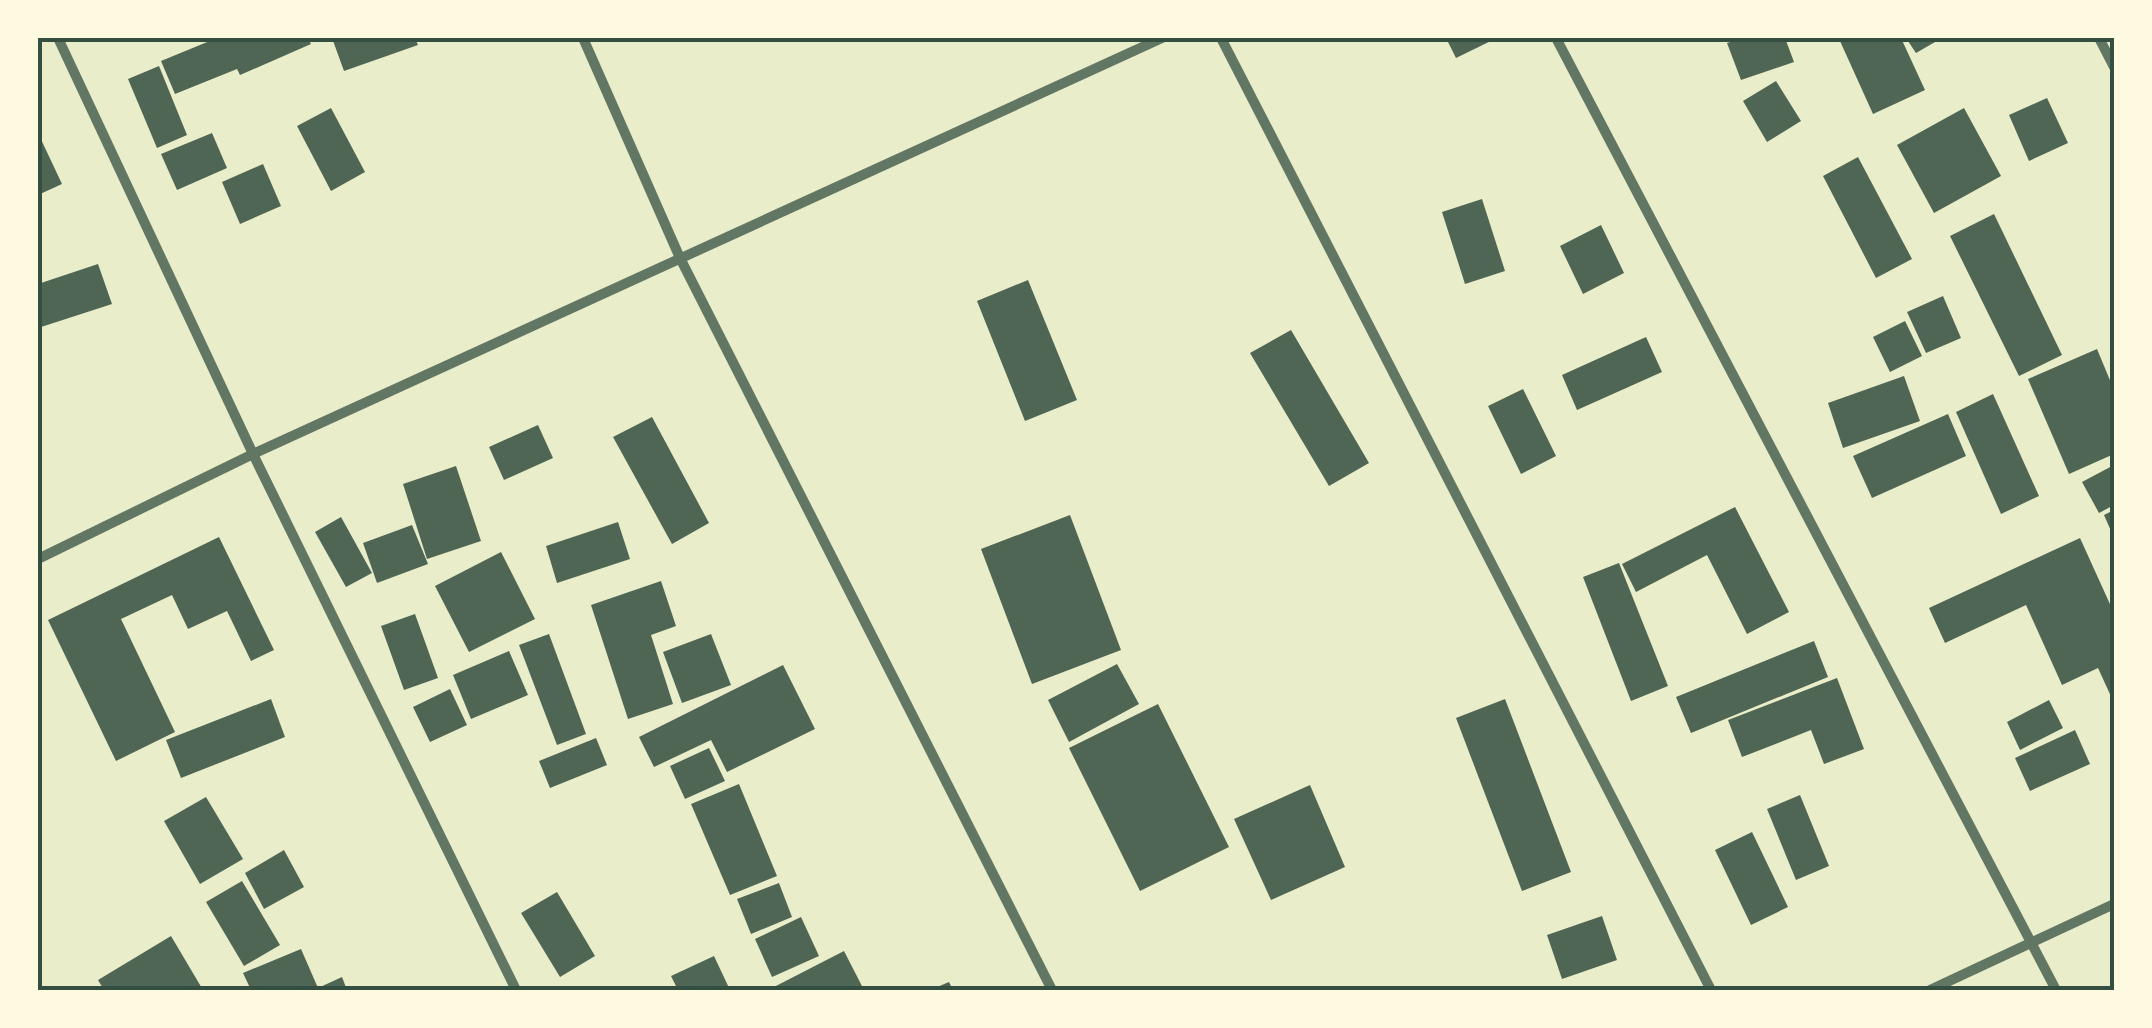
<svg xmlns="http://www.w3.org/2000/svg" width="2152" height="1028" font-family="Commissioner,sans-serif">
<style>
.building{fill:#4f6655}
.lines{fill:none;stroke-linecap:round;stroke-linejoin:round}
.minor{stroke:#617663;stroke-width:10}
.neatline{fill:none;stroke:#344e41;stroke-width:4}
</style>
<rect width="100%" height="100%" fill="#e9edc9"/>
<path class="building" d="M217,38H308L311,44L240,75L237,69L175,94L161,61Z
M332,38H415L418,45L344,71Z
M1446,38H1497L1456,58Z
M1743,38H1785L1794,62L1741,80L1727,43Z
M1847,38H1901L1925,90L1873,114L1840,41Z
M1906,38H1942L1916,53Z
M159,66L187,135L157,148L128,79Z
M1776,81L1801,121L1767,142L1743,101Z
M2047,98L2068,143L2029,161L2009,115Z
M331,108L365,172L331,191L297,126Z
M1964,108L2001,176L1934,213L1897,145Z
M38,133L62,184L38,195Z
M212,133L227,168L177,190L161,154Z
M1858,157L1912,259L1876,278L1823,176Z
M263,164L281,206L240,224L222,182Z
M1482,199L1505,271L1465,284L1442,212Z
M1994,214L2062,355L2019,376L1950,236Z
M1601,225L1624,273L1583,294L1560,246Z
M98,264L112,304L38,328V284Z
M1028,280L1077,400L1025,421L977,301Z
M1943,296L1961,338L1926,353L1907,312Z
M1905,321L1922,356L1890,372L1873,337Z
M1291,330L1369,463L1329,486L1250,353Z
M1646,337L1662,372L1577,410L1562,375Z
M2097,349L2114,390V454L2069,474L2028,379Z
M1904,376L1920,421L1843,448L1828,403Z
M1523,389L1556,456L1521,474L1488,406Z
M1993,394L2039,496L2001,514L1956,412Z
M1948,414L1966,456L1872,498L1853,456Z
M652,417L709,523L672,544L613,437Z
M538,425L553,458L504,480L489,447Z
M2114,465V505L2099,513L2082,482Z
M456,466L481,541L427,559L403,484Z
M1735,507L1789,612L1747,634L1707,555L1636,592L1622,564Z
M2114,510V538L2104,515Z
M1070,515L1121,650L1032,684L981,549Z
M341,517L372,573L346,587L315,532Z
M618,522L630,559L557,583L546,546Z
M412,525L428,564L377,583L363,543Z
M219,537L274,650L251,661L227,611L188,629L172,595L121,619L175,732L116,761L48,620Z
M2080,538L2114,613V703L2098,668L2062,685L2026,605L1945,643L1929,608Z
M501,552L535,619L469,652L435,586Z
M1619,563L1668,686L1631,701L1583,577Z
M661,581L676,626L651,635L673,704L628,719L591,605Z
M415,614L438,678L404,690L381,626Z
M549,634L586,734L557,745L519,645Z
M711,634L731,685L682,703L663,652Z
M1814,641L1828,677L1691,733L1676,697Z
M509,651L528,695L471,719L453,675Z
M1117,664L1139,704L1069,742L1048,700Z
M783,665L815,729L727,772L711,740L654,767L639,737Z
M1837,678L1864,749L1824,764L1811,730L1742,757L1728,720Z
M450,689L467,725L430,742L413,707Z
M271,699L285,737L181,778L166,740Z
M1505,699L1571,872L1522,891L1456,718Z
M2049,700L2063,728L2020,750L2007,722Z
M1158,704L1229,847L1140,891L1069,748Z
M2075,730L2090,764L2030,791L2015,758Z
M596,738L607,765L550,788L539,761Z
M709,748L725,781L685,799L670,766Z
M739,784L777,876L730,895L691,804Z
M1310,785L1345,867L1271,900L1234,819Z
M1800,795L1829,866L1796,880L1767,809Z
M206,797L243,859L200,884L164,821Z
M1752,832L1788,907L1751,925L1715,850Z
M284,850L304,887L264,909L245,873Z
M242,881L280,945L244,966L206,902Z
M779,883L792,917L751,934L737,899Z
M557,892L595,956L560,977L521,913Z
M1602,916L1617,960L1562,979L1547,935Z
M801,917L819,956L772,977L755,939Z
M171,936L203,990H104L98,980Z
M301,949L318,988L342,977L347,990H251L243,973Z
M844,951L864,990H773L772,988Z
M714,956L730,990H678L671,976Z
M949,982L953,990H930Z"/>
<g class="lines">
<path class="minor" d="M58,38L253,454L516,990
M583,38L680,258L1052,990
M1221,38L1711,990
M1556,38L2056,990
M2099,38L2114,67
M38,559L253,454L1162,38
M1930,990L2114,904"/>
</g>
<rect width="2152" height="1028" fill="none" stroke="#fefae0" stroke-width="80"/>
<rect x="40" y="40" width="2072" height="948" class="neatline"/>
</svg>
